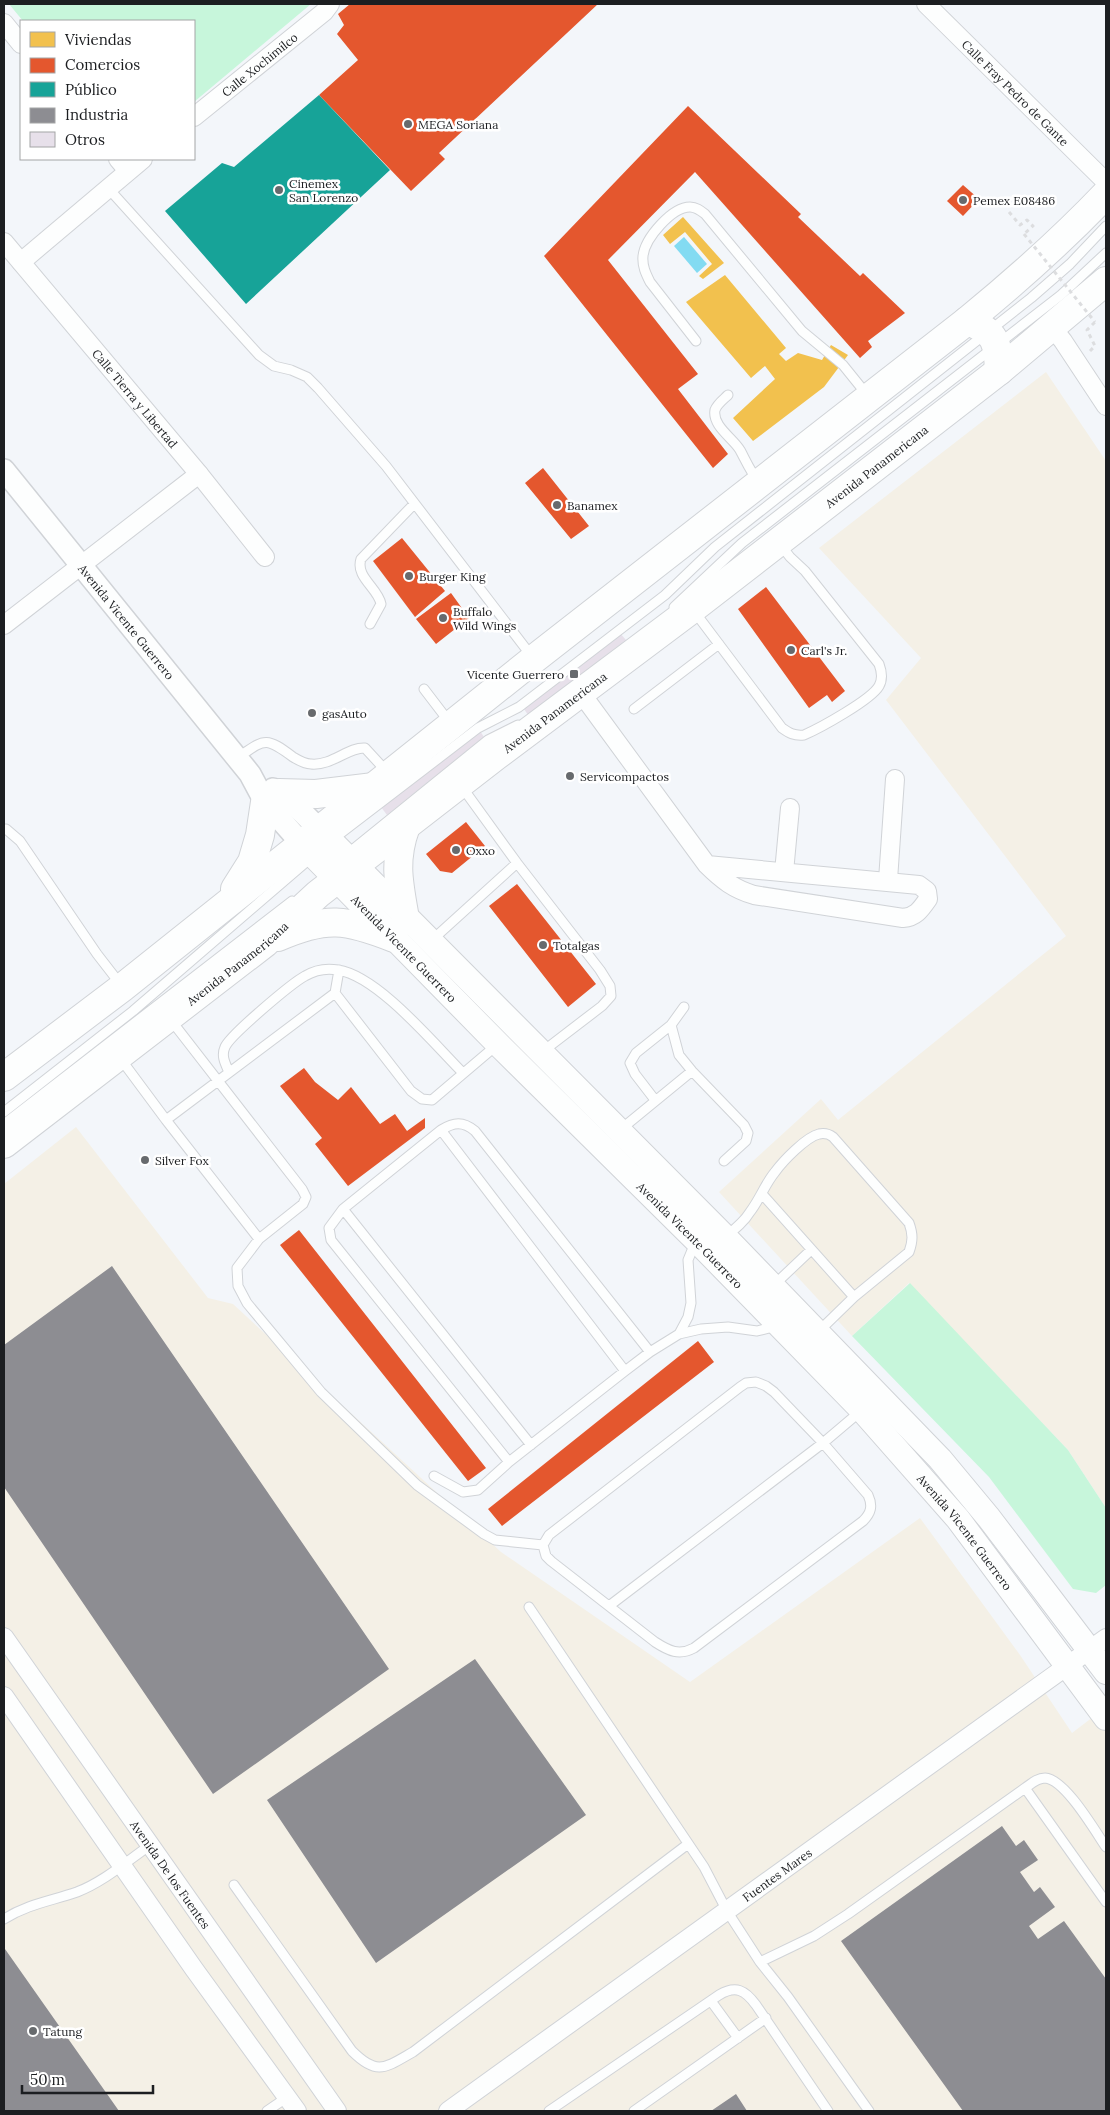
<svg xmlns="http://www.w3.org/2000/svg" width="1110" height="2115" font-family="Lora,serif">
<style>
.industrial{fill:#f4f0e6}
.green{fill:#c7f6db}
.water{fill:#83dbf2}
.homes{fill:#f2c14e}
.shops{fill:#e4572e}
.public{fill:#17a398}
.industry{fill:#8d8d92}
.building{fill:#e7e0ea}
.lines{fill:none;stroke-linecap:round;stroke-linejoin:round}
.service-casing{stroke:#d0d3d7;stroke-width:11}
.minor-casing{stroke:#d0d3d7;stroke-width:20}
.tertiary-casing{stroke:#d0d3d7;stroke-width:24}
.secondary-casing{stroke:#d0d3d7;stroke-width:26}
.primary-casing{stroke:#d0d3d7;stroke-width:30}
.path{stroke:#dcdddf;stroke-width:3;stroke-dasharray:4 4;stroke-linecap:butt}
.service{stroke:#fdfefe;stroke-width:9}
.minor{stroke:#fdfefe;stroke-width:18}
.tertiary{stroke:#fdfefe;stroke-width:21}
.secondary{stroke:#fdfefe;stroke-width:24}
.primary{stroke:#fdfefe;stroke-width:28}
.path-bridge{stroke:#dcdddf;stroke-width:3;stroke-dasharray:4 4;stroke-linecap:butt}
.poi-dot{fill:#676a6d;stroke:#fff;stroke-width:2}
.labels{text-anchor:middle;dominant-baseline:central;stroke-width:5;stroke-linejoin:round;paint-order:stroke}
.street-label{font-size:12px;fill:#1c1e21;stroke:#fff}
.poi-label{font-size:12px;fill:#1c1e21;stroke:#fff;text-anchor:start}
</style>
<rect width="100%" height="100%" fill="#f3f6fa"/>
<path class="industrial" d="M1046,372L1106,461V1508L1068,1450L909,1283L852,1336L719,1192L821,1099L838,1120L1066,936L886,700L921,658L819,548Z
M76,1127L208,1298L233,1304L501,1552L690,1682L920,1518L1020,1655L1072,1733L1106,1707V2111H4V1184Z"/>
<path class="green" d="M9,4H311L194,102V21H23Z
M910,1283L1068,1450L1106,1508V1585L1096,1593L1073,1589L989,1477L852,1336Z"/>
<path class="water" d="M684,237L707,264L697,273L674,246Z"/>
<path class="homes" d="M683,217L724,263L703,279L699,276L712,264L685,232L670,244L663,235Z
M725,275L786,348L779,354L786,361L798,353L822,360L831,345L848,355L824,387L753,441L733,418L775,379L765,366L751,378L686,302Z"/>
<path class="shops" d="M350,4H598L439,153L445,159L411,191L319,95L358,60L337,34L344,25L338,14Z
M688,106L801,214L798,217L860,276L863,273L905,313L868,341L872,347L860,358L695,172L608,260L698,374L678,389L728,454L713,468L544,256Z
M963,185L979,199L963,216L947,201Z
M543,468L589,526L571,539L525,483Z
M402,538L445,591L415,617L373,561Z
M766,587L845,691L832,702L827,695L809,708L738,609Z
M451,593L469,618L436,644L416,619Z
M466,822L485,846L452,873L440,871L426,854Z
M517,884L596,984L568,1007L489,906Z
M304,1068L315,1082L338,1100L351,1087L380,1124L395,1114L407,1131L425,1118V1128L348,1186L315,1144L322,1138L280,1086Z
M299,1230L486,1468L468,1481L280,1245Z
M698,1341L714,1362L502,1526L488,1509Z"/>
<path class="public" d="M319,95L390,170L246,304L165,211L222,163L234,167Z"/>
<path class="industry" d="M112,1266L389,1669L213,1794L4,1487V1345Z
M475,1659L586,1815L376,1963L267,1800Z
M1002,1826L1016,1846L1024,1840L1038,1860L1020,1872L1034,1892L1040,1887L1055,1907L1029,1926L1038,1939L1064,1921L1106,1979V2111H963L841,1941Z
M5,1949L119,2111H4V1950Z
M736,2094L747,2111H711Z"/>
<path class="building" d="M619,632L626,640L528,715L524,709Z
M480,731L484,737L387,815L381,807Z"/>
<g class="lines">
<defs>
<path id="service" d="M108,188L259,355L274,366L291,370L307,377L318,388L386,466L533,658
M696,341L650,282C646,274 642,266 643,256C645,238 672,207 690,207C696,207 700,210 705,214L802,331L843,365L868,396
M728,395C724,399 717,404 715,410C712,426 733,438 740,450C746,461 750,471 758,481
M674,607L742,543L1061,295L1106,253
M694,611L782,728C789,733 794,736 804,735C820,728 871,700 879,686C883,679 882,672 879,664L805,571L790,557L780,544
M370,624L381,604C378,588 355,577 361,559L414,504
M424,689L450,723
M634,709L719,644
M237,758C265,739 265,736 293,757C298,760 305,764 311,764C332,766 348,747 365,748L388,773
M462,787L517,863L600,970L610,986L611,996L602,1006L542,1052
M4,829H6L20,841L97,954L121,985
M332,840L478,728L519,707L665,595L715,547L1031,298L1070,264L1106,226
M346,855L488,740L518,725
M431,941L517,863
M335,993L339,970
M684,1007L671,1025L679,1055L692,1071L744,1125L748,1133L746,1141L724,1161
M120,1058L166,1120L335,993L411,1091L422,1099L432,1100L498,1044
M229,1072C225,1063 221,1056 225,1047C230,1035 292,983 305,976C315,970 327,968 338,970C378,976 434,1044 463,1073
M655,1100L635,1074L630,1063L636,1053L671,1025
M4,1112L133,1011L313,856
M166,1120L259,1239L303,1204L306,1197L302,1189L170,1019
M4,1124L292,901
M441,1130L625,1371
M620,1130L692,1071
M762,1194L854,1297
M343,1209L531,1445
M725,1237C735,1229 744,1222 750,1212C760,1199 765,1184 775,1172C783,1161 806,1137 819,1134C824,1133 829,1134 833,1137L909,1223C913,1234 913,1241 909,1252L854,1297L818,1332
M259,1239L237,1268L238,1286L247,1303L321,1392L417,1485L484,1534L495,1540L543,1545
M773,1286L811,1250
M679,1334L688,1317L691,1303L688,1260L695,1243
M756,1382L766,1386L774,1392L823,1443L868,1495C873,1506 871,1513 863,1521L694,1648C679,1656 669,1651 655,1642L551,1561L546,1556L543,1545L549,1535L740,1387L746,1383Z
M509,1462L331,1240L329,1228L343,1209L441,1130C454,1122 463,1121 475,1131L650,1352
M434,1476L463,1492L478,1490L509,1462L625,1371L650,1352L679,1334L701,1329L728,1327L757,1331L777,1326
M609,1606L823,1443L862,1410
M529,1607L704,1867L727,1911L760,1962L814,1936L848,1914L1025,1788L1106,1902
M1025,1788C1031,1784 1037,1778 1045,1778C1065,1779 1095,1831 1106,1847
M234,1885L352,2051C377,2076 385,2068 413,2052L688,1844
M4,1919C28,1904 51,1901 77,1892C103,1882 126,1862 149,1846
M760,1962L788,1997L869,2111
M711,2001L738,2038
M267,2111L286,2098
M549,2111L719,1995C736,1985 745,1990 756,2005L828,2111
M634,2111L766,2018"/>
<g id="minor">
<path id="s1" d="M926,4L1106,182"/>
<path d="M4,23L21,44"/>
<path id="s2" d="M194,117L324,12L330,4"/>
<path d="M118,159L128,171"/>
<path id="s3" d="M4,242L199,474L265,557"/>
<path d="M21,262L143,159"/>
<path d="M1052,327L1063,341L1106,406"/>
<path d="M4,625L199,474"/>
<path d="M581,693L707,865C722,880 734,889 754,895L903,918C916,917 921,909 928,899L927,891L919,885L707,865"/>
<path d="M784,872L790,808"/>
<path d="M888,880L895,779"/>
<path id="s4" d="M4,1637L337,2111"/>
<path d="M4,1696L194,1969L297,2111"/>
<path id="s5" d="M448,2111L1106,1638"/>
</g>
<g id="tertiary">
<path id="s6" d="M4,470L250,774L265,802L302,844"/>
<path d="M273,789L302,812L320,830"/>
</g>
<g id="secondary">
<path d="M320,830L725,1237L940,1459L989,1518L1106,1672"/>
<path id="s7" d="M302,844L498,1044L696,1240L862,1410L958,1519L1106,1718"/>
</g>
<g id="primary">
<path d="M967,321C996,331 998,343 999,371"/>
<path d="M279,793L316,794L374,787"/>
<path d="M235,889L252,862L260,835L265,802"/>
<path d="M404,913C398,880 394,858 406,826"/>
<path d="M278,937C326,916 346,919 394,938"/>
<path d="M4,1077L123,987L534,659L967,321C1016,281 1063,239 1106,194"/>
<path id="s8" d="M4,1144L265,943L318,894L496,756L692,609L999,371L1106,281"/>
</g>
</defs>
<use href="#service" class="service-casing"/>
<use href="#minor" class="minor-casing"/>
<use href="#tertiary" class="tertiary-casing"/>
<use href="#secondary" class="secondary-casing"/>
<use href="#primary" class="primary-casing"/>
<path class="path" d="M1009,212L1020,225L1027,220L1033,226L1024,234
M1090,351L1095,346L1087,330L1095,322"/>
<use href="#service" class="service"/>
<use href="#minor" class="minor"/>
<use href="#tertiary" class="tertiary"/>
<use href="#secondary" class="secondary"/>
<use href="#primary" class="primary"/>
<path class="path-bridge" d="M1024,234L1095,322"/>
</g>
<g class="poi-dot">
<circle cx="408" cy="124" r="5"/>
<circle cx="279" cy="190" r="5"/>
<circle cx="963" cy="200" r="5"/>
<circle cx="557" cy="505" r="5"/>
<circle cx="409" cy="576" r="5"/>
<circle cx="443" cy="618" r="5"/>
<circle cx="791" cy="650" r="5"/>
<rect x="569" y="669" width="10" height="10" rx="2.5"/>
<circle cx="312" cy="713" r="5"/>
<circle cx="570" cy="776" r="5"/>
<circle cx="456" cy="850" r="5"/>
<circle cx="543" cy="945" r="5"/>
<circle cx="145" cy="1160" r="5"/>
<circle cx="33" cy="2031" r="5"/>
</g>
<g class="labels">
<g class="street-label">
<text stroke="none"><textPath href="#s2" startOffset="84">Calle Xochimilco</textPath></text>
<text stroke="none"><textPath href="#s1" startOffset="126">Calle Fray Pedro de Gante</textPath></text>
<text stroke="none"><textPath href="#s3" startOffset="204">Calle Tierra y Libertad</textPath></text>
<text stroke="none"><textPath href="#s8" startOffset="1105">Avenida Panamericana</textPath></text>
<text stroke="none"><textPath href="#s6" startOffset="195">Avenida Vicente Guerrero</textPath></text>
<text stroke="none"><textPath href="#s8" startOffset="700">Avenida Panamericana</textPath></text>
<text stroke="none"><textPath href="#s7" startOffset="146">Avenida Vicente Guerrero</textPath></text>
<text stroke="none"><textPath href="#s8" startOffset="295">Avenida Panamericana</textPath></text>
<text stroke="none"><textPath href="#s7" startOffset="551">Avenida Vicente Guerrero</textPath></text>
<text stroke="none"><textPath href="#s7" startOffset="956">Avenida Vicente Guerrero</textPath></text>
<text stroke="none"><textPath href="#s4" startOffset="290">Avenida De los Fuentes</textPath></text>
<text stroke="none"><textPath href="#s5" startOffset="405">Fuentes Mares</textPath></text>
</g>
<g class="poi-label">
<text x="418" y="124">MEGA Soriana</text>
<text x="289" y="183">Cinemex<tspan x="289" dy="14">San Lorenzo</tspan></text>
<text x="973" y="200">Pemex E08486</text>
<text x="567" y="505">Banamex</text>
<text x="419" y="576">Burger King</text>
<text x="453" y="611">Buffalo<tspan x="453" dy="14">Wild Wings</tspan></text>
<text x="801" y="650">Carl's Jr.</text>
<text x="564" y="674" text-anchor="end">Vicente Guerrero</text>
<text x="322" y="713">gasAuto</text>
<text x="580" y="776">Servicompactos</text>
<text x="466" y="850">Oxxo</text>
<text x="553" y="945">Totalgas</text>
<text x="155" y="1160">Silver Fox</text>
<text x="43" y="2031">Tatung</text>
</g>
</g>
<rect width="1110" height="2115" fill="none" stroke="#1c1e21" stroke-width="10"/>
<rect x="20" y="20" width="175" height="140" fill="#ffffff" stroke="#a4a5a6"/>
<rect x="30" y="32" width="25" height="15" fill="#f2c14e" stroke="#a4a5a6"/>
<text x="65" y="45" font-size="15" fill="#1c1e21">Viviendas</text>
<rect x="30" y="58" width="25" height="15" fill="#e4572e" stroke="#a4a5a6"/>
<text x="65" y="70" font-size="15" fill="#1c1e21">Comercios</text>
<rect x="30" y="82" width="25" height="15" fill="#17a398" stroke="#a4a5a6"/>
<text x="65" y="95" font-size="15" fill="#1c1e21">Público</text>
<rect x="30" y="108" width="25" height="15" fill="#8d8d92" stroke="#a4a5a6"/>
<text x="65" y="120" font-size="15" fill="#1c1e21">Industria</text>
<rect x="30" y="132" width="25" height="15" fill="#e7e0ea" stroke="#a4a5a6"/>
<text x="65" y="145" font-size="15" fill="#1c1e21">Otros</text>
<path d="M22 2085v8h131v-8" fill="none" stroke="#1c1e21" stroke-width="2.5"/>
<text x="30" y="2085" font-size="15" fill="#1c1e21" stroke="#ffffff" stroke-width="4" paint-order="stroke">50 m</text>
</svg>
